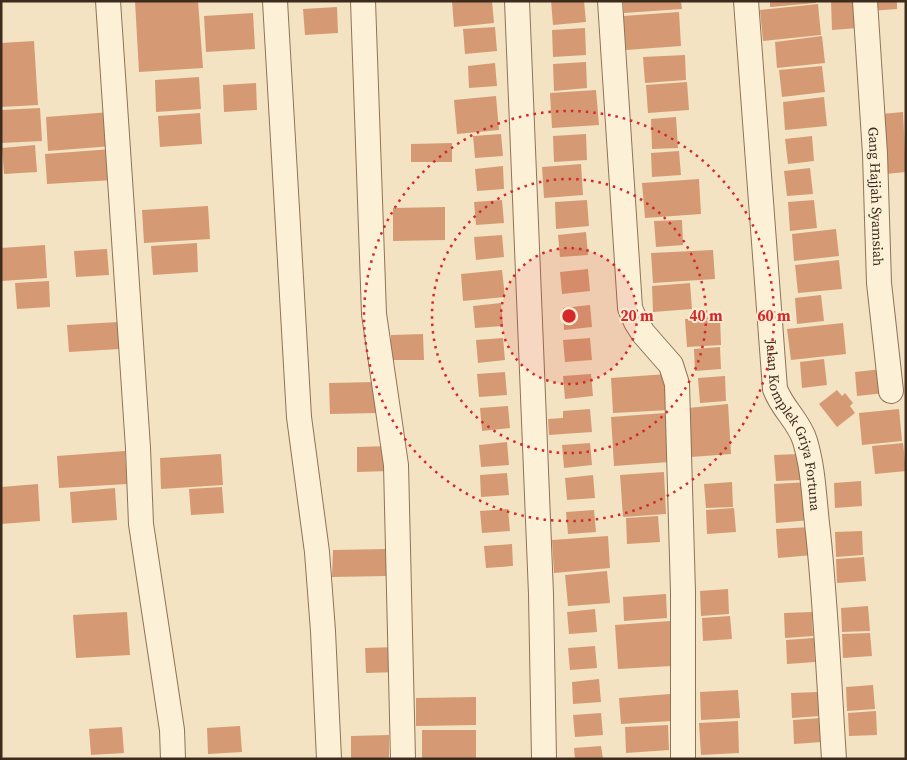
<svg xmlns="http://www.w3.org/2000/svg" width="907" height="760" font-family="'Source Serif 4',serif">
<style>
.building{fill:#d59a74}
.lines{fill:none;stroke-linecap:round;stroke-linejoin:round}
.minor-casing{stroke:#8f7357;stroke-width:26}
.minor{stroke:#fcf0d7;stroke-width:24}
.ring{fill:none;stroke:#d62828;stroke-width:2.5;stroke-dasharray:2.5 5}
.labels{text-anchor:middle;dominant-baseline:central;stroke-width:4;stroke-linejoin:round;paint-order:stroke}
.street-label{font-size:14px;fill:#3d2c1d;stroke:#f9edd3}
.centre{fill:#d62828;stroke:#f9edd3;stroke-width:2.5}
.ring-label{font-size:15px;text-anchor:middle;font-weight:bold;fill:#d62828;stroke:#f9edd3;stroke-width:4;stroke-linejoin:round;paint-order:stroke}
</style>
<rect width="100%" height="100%" fill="#f3e3c2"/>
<path class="building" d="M135,1H198L203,68L139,72Z
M452,1H492L494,23L454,27Z
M551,1H584L586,22L553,25Z
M623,1H681L682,9L624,13Z
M770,1H816V3L770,7Z
M831,1H856L858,28L832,30Z
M870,1H897V9L870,11Z
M818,4L821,35L763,41L760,10Z
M337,7L338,33L305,35L303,9Z
M679,12L681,46L626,50L623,16Z
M253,13L255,49L206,52L204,16Z
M495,27L497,51L465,54L463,29Z
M585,28L586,55L553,57L552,30Z
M822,36L825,63L777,68L775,42Z
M34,41L38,105L1,107V43Z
M685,55L686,80L645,83L643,57Z
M586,62L587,88L554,91L553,64Z
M495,63L497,86L469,88L468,66Z
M822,66L825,92L782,97L779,70Z
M199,77L201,109L156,112L155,80Z
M687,82L689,110L648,113L646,85Z
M256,83L257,110L224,112L223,85Z
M596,90L599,125L552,128L550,93Z
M496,96L499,130L457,134L454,100Z
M824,97L827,126L785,130L783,102Z
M40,108L42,141L1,143V110Z
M111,112L113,146L48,151L46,117Z
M903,112L906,172L886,174L882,114Z
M200,113L202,144L160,147L158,116Z
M676,117L678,148L652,149L651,119Z
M501,134L503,156L475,158L473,136Z
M586,134L587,160L554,162L553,136Z
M812,136L814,161L788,164L785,139Z
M452,143V162H411V144Z
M35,145L37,172L4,174L2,148Z
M112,149L114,180L47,184L45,154Z
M679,151L681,175L652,177L651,153Z
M581,164L583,195L544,198L542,167Z
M503,166L504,189L477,191L475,169Z
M810,168L813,194L787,196L784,171Z
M699,179L701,214L645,218L642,183Z
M502,200L504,223L476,225L474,202Z
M587,200L589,226L556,229L555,202Z
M814,200L817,228L790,231L788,202Z
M208,206L210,239L144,243L142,210Z
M445,207V240L393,241V208Z
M682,220L683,245L656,247L654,221Z
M836,229L839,256L794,261L792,234Z
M586,232L588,255L560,257L558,235Z
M502,235L504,257L476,260L474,237Z
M197,243L198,272L153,275L151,246Z
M45,245L47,278L1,281V248Z
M107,249L109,275L76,277L74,251Z
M713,250L715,279L653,283L651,253Z
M839,260L842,289L798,293L795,265Z
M588,269L590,291L562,294L560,272Z
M502,270L505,297L463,301L461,274Z
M49,281L50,307L17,309L15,283Z
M690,283L692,309L653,312L652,286Z
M821,295L824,321L797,324L795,298Z
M501,303L503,326L475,328L473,306Z
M590,305L592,327L564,330L563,308Z
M720,317L721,345L687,347L685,319Z
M118,322L119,349L69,352L67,325Z
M843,323L846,354L791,360L787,329Z
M423,334L424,360H391V335Z
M503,338L505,360L478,363L476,340Z
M590,338L592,360L565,362L563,340Z
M720,347L721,369L695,371L694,349Z
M824,359L827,385L802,388L800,362Z
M882,369L885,393L857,396L855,372Z
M505,372L507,395L479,397L477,374Z
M591,374L593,396L565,399L563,376Z
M667,374L670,410L613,413L611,378Z
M725,376L726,401L700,403L698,378Z
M376,382L377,413L330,414L329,383Z
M837,390L842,396L845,393L853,403L850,406L855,413L837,427L819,404Z
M728,404L731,454L691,457L688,408Z
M508,406L510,428L482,431L480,408Z
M590,409L592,432L549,435L548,419L563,418V411Z
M899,409L902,441L862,445L859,413Z
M665,413L669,462L614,466L611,417Z
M507,442L509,465L481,467L479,445Z
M590,443L592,465L564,468L562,445Z
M903,443L906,471L875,474L872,446Z
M389,446L390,471L357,472V447Z
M125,451L127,484L59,488L57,456Z
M221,454L223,485L161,489L160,458Z
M799,454L801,480L776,481L774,455Z
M664,472L666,514L623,517L620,475Z
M507,473L509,495L481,497L480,475Z
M593,475L595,498L567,500L565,478Z
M861,481L862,506L835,508L834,483Z
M732,482L733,507L706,508L704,484Z
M809,482L811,520L776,523L774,484Z
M38,484L40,521L1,524V487Z
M222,487L224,513L191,515L189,489Z
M115,488L117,520L72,523L70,492Z
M734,508L736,532L707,534L706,510Z
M508,509L510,531L482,533L480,511Z
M594,510L596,532L568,534L566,512Z
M658,516L660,542L627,544L626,518Z
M811,527L813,555L778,558L776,529Z
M862,531L863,555L836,557L835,532Z
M608,536L610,568L554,573L552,540Z
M512,544L513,566L486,568L484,546Z
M388,549V576L332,577L333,550Z
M864,557L866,581L837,583L836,559Z
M607,571L610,603L568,606L565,575Z
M728,589L729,614L701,616L700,591Z
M666,594L667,618L624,621L623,597Z
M868,606L870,631L842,632L841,608Z
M595,609L597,632L569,634L567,612Z
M127,612L130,655L76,658L73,615Z
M812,612L813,636L785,638L784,613Z
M730,616L732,639L703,641L702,618Z
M670,621L672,666L618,669L615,625Z
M870,633L872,656L843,658L842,634Z
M814,638L815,662L787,664L786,640Z
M595,646L597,668L570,670L568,648Z
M398,647V672L366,673L365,648Z
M599,679L601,702L573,704L572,682Z
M873,685L875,709L847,711L846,687Z
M738,690L740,718L701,720L700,692Z
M818,692L820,716L792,718L791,693Z
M670,694L672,721L621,724L619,698Z
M476,697V725L416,726V698Z
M876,711L877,735L849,736L848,713Z
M601,713L603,735L575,737L573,715Z
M821,718L822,742L794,744L793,720Z
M738,721L739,753L701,755L699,723Z
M668,725L669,750L626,753L625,727Z
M240,726L242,752L208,754L207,728Z
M122,727L124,753L91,755L89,729Z
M422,730H476V759H422Z
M389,735V759H351V736Z
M601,746L603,759H575L574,748Z"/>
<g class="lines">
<defs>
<g id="minor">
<path d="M108,1L138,448L141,524L172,730L173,759"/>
<path d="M275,1L299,417L317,552L323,631L329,759"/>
<path d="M363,1L374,314L396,465L403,759"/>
<path d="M517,1L541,594L544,759"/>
<path d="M610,1L630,308L636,322L643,333L671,365L677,384L683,592V759"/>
<path id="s1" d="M746,1L775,389C783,410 799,421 805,441C814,471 814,501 818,532C826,607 829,683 834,759"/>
<path id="s2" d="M865,1L875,154L879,283L891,391"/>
</g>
</defs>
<use href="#minor" class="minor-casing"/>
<use href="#minor" class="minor"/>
</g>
<circle cx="569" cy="316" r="68" fill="#d62828" fill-opacity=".12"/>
<g class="ring">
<circle cx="569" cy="316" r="68"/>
<circle cx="569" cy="316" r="137"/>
<circle cx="569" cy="316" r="205"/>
</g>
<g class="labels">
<g class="street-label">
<text stroke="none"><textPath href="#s2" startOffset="196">Gang Hajjah Syamsiah</textPath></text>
<text stroke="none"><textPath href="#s1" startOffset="430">Jalan Komplek Griya Fortuna</textPath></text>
</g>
</g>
<circle cx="569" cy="316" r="8" class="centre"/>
<g class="ring-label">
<text x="637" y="321">20 m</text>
<text x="706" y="321">40 m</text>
<text x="774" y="321">60 m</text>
</g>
<rect width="907" height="760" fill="none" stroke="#3d2c1d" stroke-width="5"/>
</svg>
